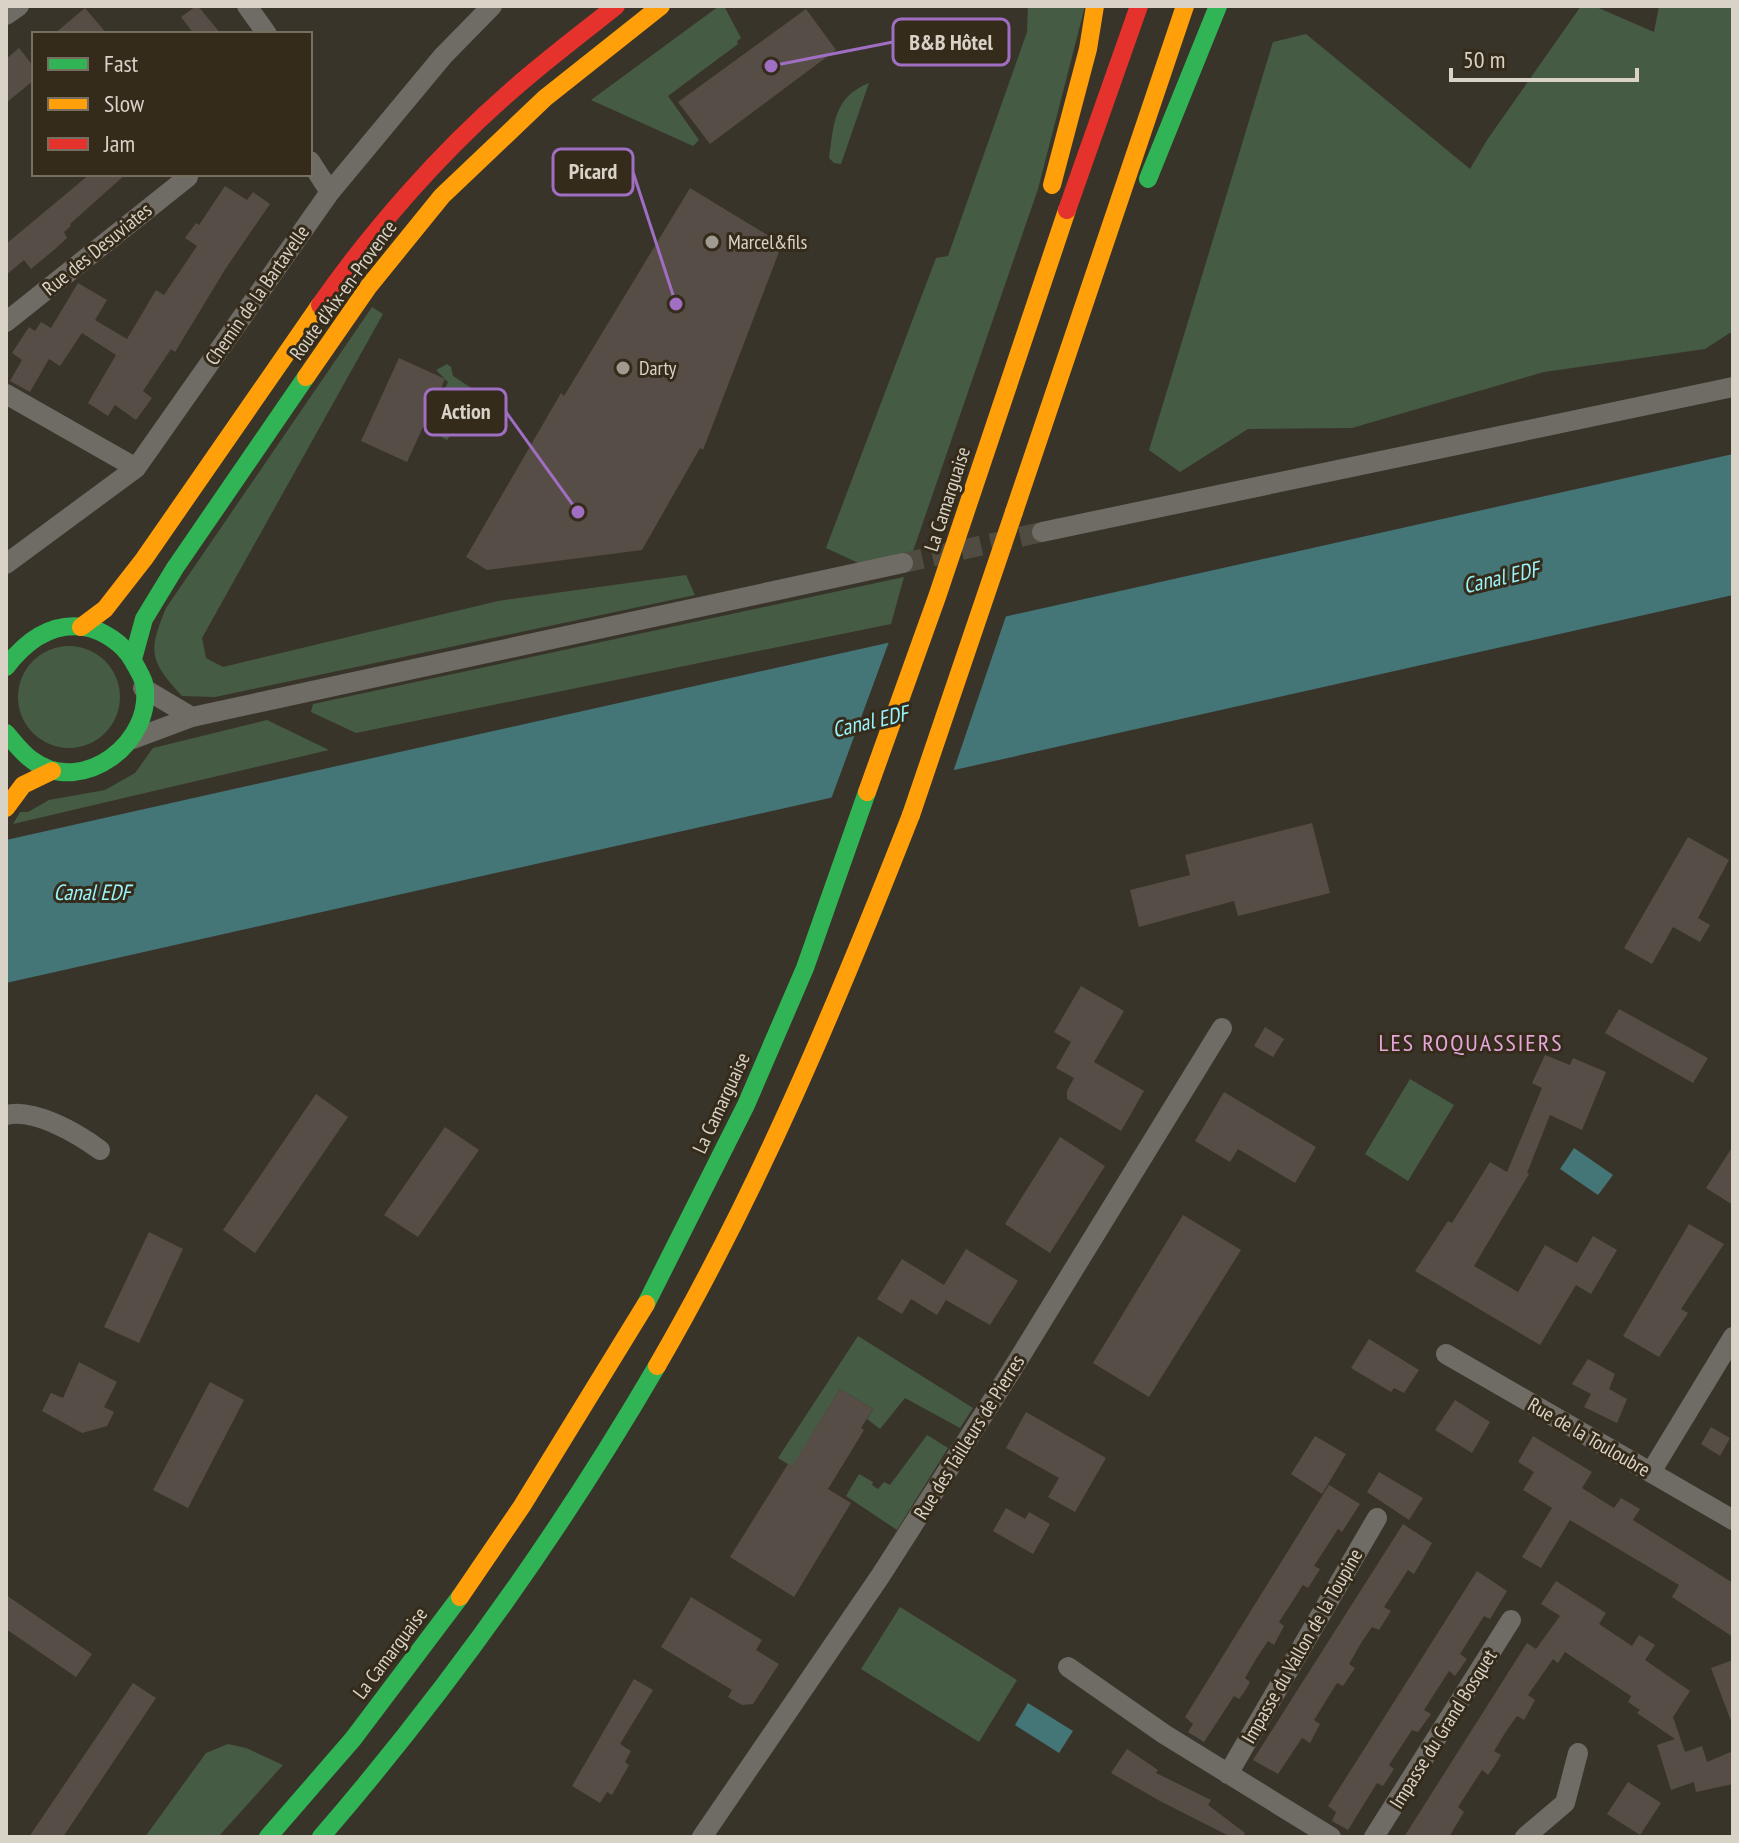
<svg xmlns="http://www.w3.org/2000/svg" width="1739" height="1843" font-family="'PT Sans Narrow',sans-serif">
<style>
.green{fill:#455b43}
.water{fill:#447577}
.pier{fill:#39342a}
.building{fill:#564d46}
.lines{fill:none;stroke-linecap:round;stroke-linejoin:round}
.street-tunnel{stroke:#514c42;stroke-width:20;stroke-dasharray:20 10;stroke-linecap:butt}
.street{stroke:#6f6b65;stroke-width:20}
.fast{stroke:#30b455;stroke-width:18}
.slow{stroke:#ff9f0a;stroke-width:18}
.jam{stroke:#e5322d;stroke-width:18}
.slow-bridge{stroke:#ff9f0a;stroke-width:18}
.poi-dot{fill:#a09b90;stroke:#352b1a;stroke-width:3}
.labels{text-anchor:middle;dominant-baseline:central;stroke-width:6;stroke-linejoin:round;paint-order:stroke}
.poi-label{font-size:20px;fill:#d8d2c7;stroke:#352b1a;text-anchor:start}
.street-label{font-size:20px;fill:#d8d2c7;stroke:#352b1a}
.water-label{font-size:22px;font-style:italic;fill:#98f3fa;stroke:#352b1a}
.quarter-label{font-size:24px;letter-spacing:2px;fill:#e5a6da;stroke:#352b1a}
.leader{fill:none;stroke:#a06ec2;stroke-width:3}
.callout-dot{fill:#a06ec2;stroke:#352b1a;stroke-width:3}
.callout{fill:#352b1a;stroke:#a06ec2;stroke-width:3}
.callout-label{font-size:22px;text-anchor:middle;font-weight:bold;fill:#d8d2c7}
</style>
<rect width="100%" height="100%" fill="#39342a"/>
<path class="green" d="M719,6H724L741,38L737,41L738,44L668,96L699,140L693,146L591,100Z
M1028,6H1085L1038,189L910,560L867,567L826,548L936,258L948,256L1027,32Z
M1581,6H1594L1654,32L1659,6H1733V331L1705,349L1544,372L1352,428L1248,429L1180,472L1149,450L1273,42L1306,34L1470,169L1487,140Z
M869,83L841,164L834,163L829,158C834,125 833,97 869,83Z
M372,307L383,314L202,638L206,658L223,667L498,601L686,575L695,595L215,697L182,696C149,660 148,652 166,608Z
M447,364L451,367L453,376L479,393L447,440L427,429L448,382L436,370Z
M904,577L891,624L356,733L311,712L313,704Z
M18 697a51 51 0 1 1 102 0a51 51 0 1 1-102 0Z
M267,720L329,750L13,824L20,812H28L49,800L105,790L135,773L153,748Z
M1410,1079L1454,1105L1408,1181L1365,1154Z
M858,1336L973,1408L960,1428L905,1398L880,1429L867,1419L873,1409L840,1389L805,1446L804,1474L778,1458Z
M927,1435L948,1448L897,1530L846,1496L859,1474L873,1482L872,1485L878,1489L884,1482L890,1485Z
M900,1607L1017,1680L979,1742L861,1669Z
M228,1744L246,1748L283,1765L218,1837H145L206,1753Z"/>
<path class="water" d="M1733,454V595L6,983V840Z
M1574,1148L1613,1175L1598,1195L1560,1169Z
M1028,1703L1073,1731L1059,1753L1015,1725Z"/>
<path class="pier" d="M1007,613L952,775L830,802L890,639Z"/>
<path class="building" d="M196,6H198L221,34H194L181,17Z
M85,8L107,34H54Z
M806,9L836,50L710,144L678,102Z
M19,48L34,67V80L6,103V59Z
M90,174H126L70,224L71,226L64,232L67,238L55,249L31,269L24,260L6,275V244Z
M225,186L247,200L253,192L270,204L226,268L175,352L171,349L143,391L152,398L136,420L115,405L108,416L88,403L116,355L82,333L60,366L49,359L30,392L10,381L22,360L12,353L29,327L35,331L41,322L51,328L78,283L107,300L95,320L127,339L156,290L164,295L197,246L185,238L196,223L199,225Z
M690,188L782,244L703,450L700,448L642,550L487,570L466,557L561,393L564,396Z
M399,358L445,379L407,462L361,441Z
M1312,823L1330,893L1238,916L1234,901L1139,927L1130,890L1190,875L1185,855Z
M1688,837L1729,860L1698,918L1710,925L1700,942L1673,927L1652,964L1624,948Z
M1081,986L1124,1011L1094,1062L1144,1091L1121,1131L1067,1099V1091L1074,1078L1056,1068L1071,1042L1054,1032Z
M1619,1009L1708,1058L1693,1083L1605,1033Z
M1265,1027L1284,1039L1273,1057L1254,1046Z
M1545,1055L1570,1065L1573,1058L1606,1072L1582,1130L1550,1115L1527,1173L1529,1174L1474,1266L1518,1292L1545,1245L1577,1263L1593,1236L1617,1250L1591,1294L1576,1285L1540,1345L1415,1271L1448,1221L1452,1223L1490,1162L1507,1172L1542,1088L1532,1083Z
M1224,1092L1316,1147L1295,1183L1238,1149L1230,1162L1195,1141Z
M316,1094L348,1117L255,1253L223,1230Z
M445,1127L479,1150L418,1237L384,1215Z
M1060,1137L1105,1166L1050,1253L1005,1224Z
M1733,1146V1205L1706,1188Z
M1183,1215L1241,1250L1149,1397L1093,1363Z
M1689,1224L1724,1244L1681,1309L1688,1313L1659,1357L1623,1336Z
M149,1232L183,1249L139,1343L104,1327Z
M966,1249L1018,1281L990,1325L946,1300L937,1315L911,1299L902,1314L877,1299L902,1259L944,1285Z
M1369,1339L1419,1370L1404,1393L1394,1388L1391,1392L1351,1368Z
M1588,1359L1615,1374L1609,1389L1627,1399L1617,1423L1584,1407L1591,1394L1572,1384Z
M79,1362L117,1382L104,1407L114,1412L107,1426L82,1433L42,1411L51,1393L63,1398Z
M210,1382L244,1400L188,1508L153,1490Z
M840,1389L873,1409L861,1428L864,1430L828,1489L851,1503L794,1597L730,1557L788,1464L792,1466Z
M1455,1400L1490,1422L1472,1453L1435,1430Z
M1026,1412L1106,1458L1075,1512L1048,1497L1059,1478L1006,1448Z
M1711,1427L1730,1438L1720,1456L1701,1444Z
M1315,1436L1346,1454L1322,1494L1291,1474Z
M1533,1436L1592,1472L1582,1488L1614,1508L1621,1498L1640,1509L1633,1520L1733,1583V1637L1672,1597L1679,1585L1570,1520L1541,1568L1522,1557L1552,1508L1523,1490L1534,1472L1518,1462Z
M1379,1472L1423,1498L1409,1520L1367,1492Z
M1329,1485L1360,1504L1342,1532L1338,1529L1314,1566L1320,1569L1308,1588L1303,1585L1279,1622L1284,1626L1274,1645L1268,1641L1256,1659L1245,1678L1250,1682L1245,1691L1239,1699L1234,1696L1204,1742L1188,1732L1193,1724L1185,1717Z
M1006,1508L1025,1519L1029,1512L1050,1524L1033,1554L993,1531Z
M1403,1524L1432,1543L1414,1574L1408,1570L1384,1607L1391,1611L1379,1630L1372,1627L1361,1643L1349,1664L1355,1668L1343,1686L1337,1683L1314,1720L1320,1724L1310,1743L1302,1738L1278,1774L1253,1760Z
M1477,1571L1507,1591L1490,1619L1484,1616L1460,1654L1467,1659L1455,1676L1449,1671L1424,1710L1431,1714L1418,1732L1412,1730L1389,1765L1394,1769L1383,1786L1377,1783L1348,1830L1332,1821L1336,1812L1328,1806Z
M1556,1581L1606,1613L1599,1624L1632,1646L1639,1635L1655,1645L1645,1660L1690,1691L1673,1717L1685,1752L1702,1746L1707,1762L1733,1751V1784L1696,1792L1694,1782L1671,1790L1657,1745L1675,1739L1637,1713L1640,1710L1628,1702L1631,1696L1565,1652L1558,1663L1553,1659L1528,1695L1535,1700L1524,1720L1517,1716L1505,1733L1494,1751L1501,1755L1495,1765L1488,1775L1482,1770L1458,1807L1464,1812L1449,1837H1404L1527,1643L1536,1649L1560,1616L1541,1604Z
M6,1595L92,1654L76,1677L6,1629Z
M691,1597L762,1640L756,1650L779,1664L753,1704L742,1705L728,1697L732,1690L661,1647Z
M1733,1660V1720L1731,1721L1711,1668Z
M634,1679L653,1690L620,1744L631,1751L625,1762L629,1765L612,1795L607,1792L600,1803L572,1786Z
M133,1683L156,1698L63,1837H29Z
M1127,1749L1158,1770L1156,1773L1211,1800L1208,1805L1245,1833L1242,1837H1231L1160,1801L1111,1773Z
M1628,1782L1661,1803L1640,1835L1607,1814Z"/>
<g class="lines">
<path class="street-tunnel" d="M903,563L1042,532"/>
<path class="street" d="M247,6L267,34
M6,15L19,6
M310,161L330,192
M6,322L188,177
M6,394L136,468
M1042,532L1733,387
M6,564L136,468L330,192L443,56L492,6
M143,688L192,717
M133,739L192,717L903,563
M6,1115C34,1108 77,1133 100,1150
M1446,1354L1733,1520
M1651,1472L1733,1337
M1068,1667L1164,1734L1331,1837
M1228,1774L1377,1518
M702,1837L881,1575L1010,1373L1222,1028
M1374,1837L1511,1620
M1525,1837L1565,1803L1578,1753"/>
<path class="fast" d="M1148,179L1218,6
M133,659L144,619L175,568L306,377
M6,667C25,642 50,622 84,627C103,630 124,644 133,661C137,668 142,676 144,683C156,741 82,798 32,760C22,753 14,742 6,733
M646,1304L746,1105L805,968L867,792
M268,1837L353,1739L460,1597
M321,1837C448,1690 559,1534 657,1366"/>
<path class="slow" d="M1052,185L1088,49L1095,6
M306,377L369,286L442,196L545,98L661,6
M1014,512L1185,6
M81,627L105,609L144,559L320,305
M867,792L937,597L1067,210
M6,808L23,785L52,771
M657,1366C759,1190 837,1003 911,815
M460,1597L522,1506L646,1304"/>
<path class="jam" d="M1067,210L1139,6
M320,305C373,229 441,152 511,91C545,61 581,34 616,6"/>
<path class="slow-bridge" d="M911,815L1014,512"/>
</g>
<g class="poi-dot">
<circle cx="712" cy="242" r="8"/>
<circle cx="623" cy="368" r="8"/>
</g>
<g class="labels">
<g class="poi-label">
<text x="728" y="242">Marcel&amp;fils</text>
<text x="639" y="368">Darty</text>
</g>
<g class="street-label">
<text transform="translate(97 249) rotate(-39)">Rue des Desuviates</text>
<text transform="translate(343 290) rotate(-54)">Route d'Aix-en-Provence</text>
<text transform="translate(257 295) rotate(-55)">Chemin de la Bartavelle</text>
<text transform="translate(947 499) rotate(-72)">La Camarguaise</text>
<text transform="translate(721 1103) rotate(-65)">La Camarguaise</text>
<text transform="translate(969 1437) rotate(-58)">Rue des Tailleurs de Pierres</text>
<text transform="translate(1589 1437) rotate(30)">Rue de la Touloubre</text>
<text transform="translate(1302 1646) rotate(-60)">Impasse du Vallon de la Toupine</text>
<text transform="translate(390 1653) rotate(-53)">La Camarguaise</text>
<text transform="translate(1443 1729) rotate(-58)">Impasse du Grand Bosquet</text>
</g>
<g class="water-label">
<text transform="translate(1501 577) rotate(-13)">Canal EDF</text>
<text transform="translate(870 721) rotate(-13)">Canal EDF</text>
<text x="92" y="892">Canal EDF</text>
</g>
<g class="quarter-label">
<text x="1471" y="1042">LES ROQUASSIERS</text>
</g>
</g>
<path class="leader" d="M771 66L893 42M676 304L633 172M578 512L506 412"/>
<g class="callout-dot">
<circle cx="771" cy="66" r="8"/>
<circle cx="676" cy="304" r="8"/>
<circle cx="578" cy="512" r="8"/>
</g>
<g class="callout">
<rect x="893" y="19" width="116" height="46" rx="8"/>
<rect x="553" y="149" width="80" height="46" rx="8"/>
<rect x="425" y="389" width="81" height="46" rx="8"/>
</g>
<g class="callout-label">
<text x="951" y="50">B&amp;B Hôtel</text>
<text x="593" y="179">Picard</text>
<text x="466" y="419">Action</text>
</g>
<rect width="1739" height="1843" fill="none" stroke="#d8d2c7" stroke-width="16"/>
<rect x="32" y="32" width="280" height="144" fill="#352b1a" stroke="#766e5f" stroke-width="2"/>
<rect x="48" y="58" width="40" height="12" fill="#30b455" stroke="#766e5f" stroke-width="2"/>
<text x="104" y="72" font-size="24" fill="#d8d2c7">Fast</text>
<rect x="48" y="98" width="40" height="12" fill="#ff9f0a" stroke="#766e5f" stroke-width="2"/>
<text x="104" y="112" font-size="24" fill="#d8d2c7">Slow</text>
<rect x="48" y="138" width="40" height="12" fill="#e5322d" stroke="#766e5f" stroke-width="2"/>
<text x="104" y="152" font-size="24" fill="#d8d2c7">Jam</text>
<path d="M1451 68v12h186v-12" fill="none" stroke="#d8d2c7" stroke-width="4"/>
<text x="1463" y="68" font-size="24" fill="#d8d2c7" stroke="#352b1a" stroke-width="6" paint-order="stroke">50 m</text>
</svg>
